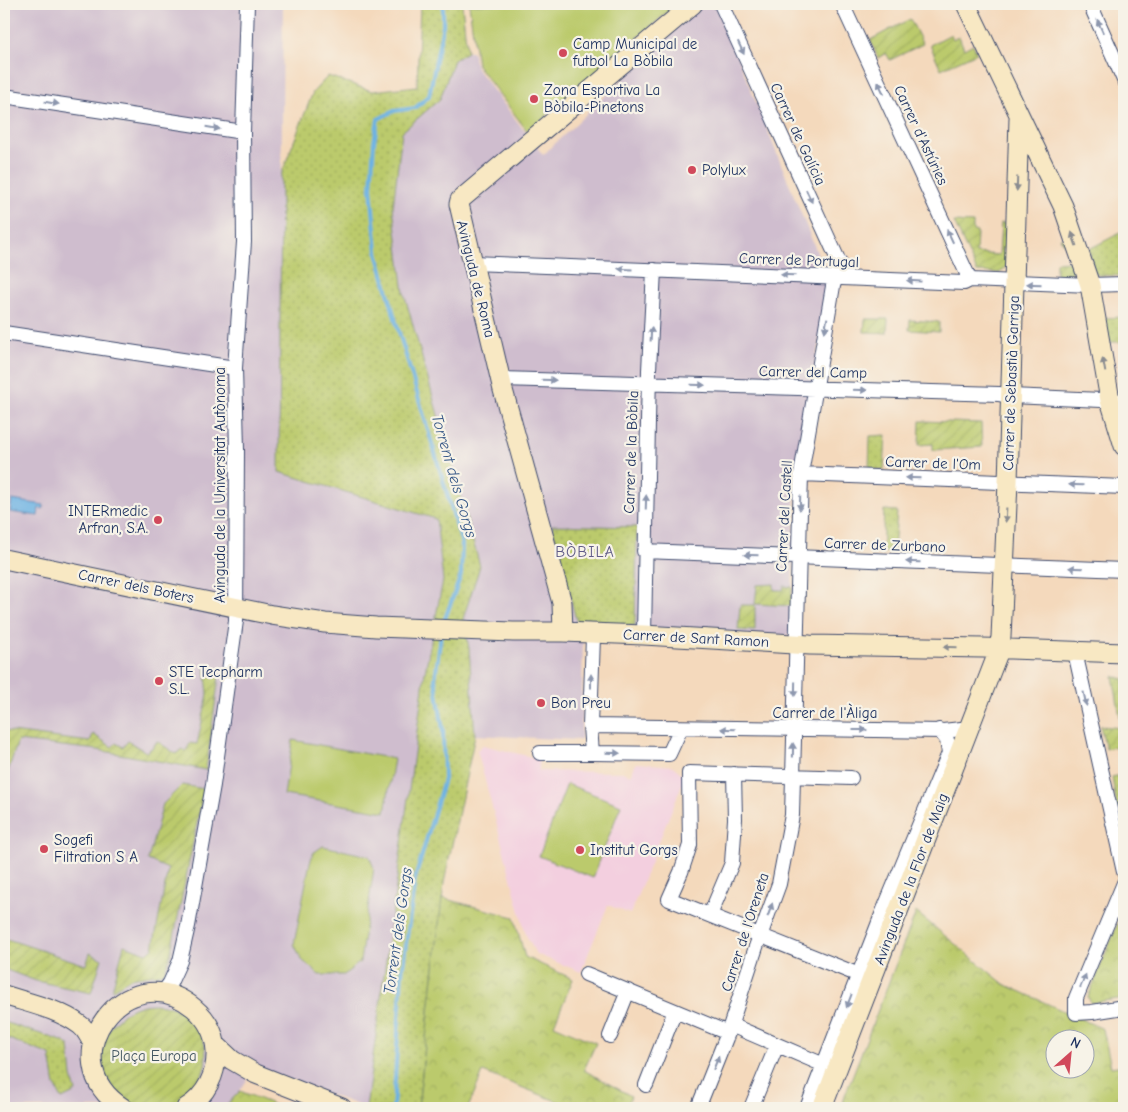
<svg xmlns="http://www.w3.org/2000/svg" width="1128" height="1112" font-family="'Comic Neue',sans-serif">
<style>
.built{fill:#f3cfdf}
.industrial{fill:#cfbdce}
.grass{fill:url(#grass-dots);stroke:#6b7c65}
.park{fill:url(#park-crowns);stroke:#6b7c65;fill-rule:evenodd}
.garden{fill:url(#garden-furrows);stroke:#6b7c65}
.pitch{fill:#bbca6c;stroke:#6b7c65}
.water{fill:#6db2e3;stroke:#4470a0}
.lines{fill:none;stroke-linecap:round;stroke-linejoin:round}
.stream{stroke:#6db2e3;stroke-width:4}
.street-casing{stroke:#3c486c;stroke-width:16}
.secondary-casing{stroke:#3c486c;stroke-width:21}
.street{stroke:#fff;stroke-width:14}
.secondary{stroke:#f8e8c3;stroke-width:19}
.oneway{fill:#8d97ae}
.oneway2{fill:#8a8c90}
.poi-dot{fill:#d1495b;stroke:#f7f3e8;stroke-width:2}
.labels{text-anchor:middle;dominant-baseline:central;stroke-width:4.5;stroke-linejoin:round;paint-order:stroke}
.poi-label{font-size:15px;fill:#1b2f5e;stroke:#f7f3e8;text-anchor:start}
.street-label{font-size:15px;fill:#1b2f5e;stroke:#f7f3e8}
.park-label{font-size:15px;fill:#435662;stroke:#f7f3e8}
.water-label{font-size:16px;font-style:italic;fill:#345686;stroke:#f7f3e8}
.neighbourhood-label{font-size:16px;letter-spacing:1px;fill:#615c89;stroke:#f7f3e8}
</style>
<defs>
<pattern id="grass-dots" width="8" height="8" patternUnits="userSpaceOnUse" patternTransform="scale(1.25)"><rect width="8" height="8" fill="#bbca6c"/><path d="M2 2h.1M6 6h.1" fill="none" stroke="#a0ae60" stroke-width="1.8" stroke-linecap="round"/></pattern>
<pattern id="park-crowns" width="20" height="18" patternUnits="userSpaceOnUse" patternTransform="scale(1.25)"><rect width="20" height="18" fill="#bbca6c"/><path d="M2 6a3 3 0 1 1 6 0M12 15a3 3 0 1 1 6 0" fill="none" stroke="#a0ae60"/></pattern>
<pattern id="garden-furrows" width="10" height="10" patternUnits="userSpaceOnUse" patternTransform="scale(1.25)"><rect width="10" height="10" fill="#bbca6c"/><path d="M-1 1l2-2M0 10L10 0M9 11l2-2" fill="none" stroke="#a0ae60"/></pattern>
</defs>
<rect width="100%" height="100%" fill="#f7f3e8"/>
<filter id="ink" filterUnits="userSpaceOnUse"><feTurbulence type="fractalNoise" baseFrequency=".02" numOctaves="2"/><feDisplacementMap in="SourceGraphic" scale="10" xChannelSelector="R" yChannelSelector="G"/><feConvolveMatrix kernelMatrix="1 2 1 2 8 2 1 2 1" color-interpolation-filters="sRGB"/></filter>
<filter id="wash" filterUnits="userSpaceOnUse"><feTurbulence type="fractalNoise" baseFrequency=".0096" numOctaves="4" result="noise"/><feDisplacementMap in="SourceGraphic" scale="20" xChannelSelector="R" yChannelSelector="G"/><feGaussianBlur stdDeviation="1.12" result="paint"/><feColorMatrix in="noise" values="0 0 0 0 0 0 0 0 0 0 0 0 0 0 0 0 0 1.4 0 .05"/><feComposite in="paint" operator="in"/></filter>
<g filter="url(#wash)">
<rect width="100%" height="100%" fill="#f4d9bc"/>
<path class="built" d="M483,745L539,759V771L622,772L631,775L636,763L673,766L682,774L684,779L630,914L608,905L581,972L536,954L526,935L477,750Z"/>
<path class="industrial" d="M4,4H283L279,472L436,518L443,580L425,672L366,1108L255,1067L240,1091L224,1108H4Z
M702,4H716L829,282L795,480L791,635L583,638L581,740L475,735L469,648L463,619L480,566L404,293L393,207L402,132L440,99L454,60L467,52H473L476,68L543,155Z"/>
<path class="grass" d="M420,4H462L467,52L454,60L440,99L402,132L393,207L404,293L480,566L463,619L469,648L475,735L444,883L418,1108H366L425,672L443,580L436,519L279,472L281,175L313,92L328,76L372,91L417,86Z
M1124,231V276L1098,275L1094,272L1089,249Z
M1124,317V342H1110L1104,318Z
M886,435L884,470L869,469L870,436Z
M884,510L897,511L894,551L882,553Z
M552,525L637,527L635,626L577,624Z
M1124,774V807L1117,809L1112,777Z
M4,1022L62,1041L69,1045L72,1077L76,1092L62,1099L55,1086L50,1055L4,1037Z"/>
<path class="park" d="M442,898L514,917L525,957L573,979L554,1025L596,1043L584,1070L631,1096L627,1108H574L483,1072L468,1108H418Z
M1124,908V998L1091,1003L1088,997Z
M916,912L1004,984L1103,1029L1111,1067L1124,1065V1108H840ZM1056,1040H1086V1070H1056Z
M240,1091L282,1108H224Z"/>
<path class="garden" d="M910,19L923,44L890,60L886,53L878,58L870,40Z
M951,34L953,39L959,36L964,49L973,44L977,53L941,69L930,45Z
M954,222L973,223V231L977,232L976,253L999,255L1001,223L1009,224L1007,265L1000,273L977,272Z
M1060,238H1067L1076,267L1071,274H1056V262L1070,261L1065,245Z
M865,319H888L887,333L864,332Z
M910,320L939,322V332L909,330Z
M920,421L981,423L982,447L933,450V444L919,445Z
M774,584V590H783L784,586L792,587L791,606L755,604L757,585Z
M740,605H755V631L738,630Z
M205,668L219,676L206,770L98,750L18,741L4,783V731L90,742L93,734L112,747L116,743L123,747L128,741L146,752L153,747L157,741L176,754L182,749L186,751L190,743L197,744L208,694Z
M1113,676L1124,679V744L1106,749L1100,726L1122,728Z
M182,785L204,789L170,956L164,973L131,978L112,990L124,945L147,953L153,948L168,869L148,860L163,804Z
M4,938L86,965L90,953L102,959L91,993L36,981L4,969Z
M102 1056a52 52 0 1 1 104 0a52 52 0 1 1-104 0Z"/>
<path class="pitch" d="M469,4H677L528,132L477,65Z
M293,740L394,759L385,812L284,795Z
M567,784L621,805L593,878L539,856Z
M323,846L369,856L374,868L360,962L344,975H319L302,960L294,944L309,867L313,853Z"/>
<path class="water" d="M12,500L44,505L43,509L39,508L38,516L10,512Z"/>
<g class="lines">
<path class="stream" d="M443,4V25L429,96L415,108L394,111L378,119L374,142L371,188L377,252L396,322L462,544L461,575L443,624
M393,1108L402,973L415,879L444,779L443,730L435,679L441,634"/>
</g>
</g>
<g filter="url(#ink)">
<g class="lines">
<defs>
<path id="street" d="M842,4L970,280
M1090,4L1124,80
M4,96L243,132
M472,263L964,283L970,280L1090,285L1124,284
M4,333L235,368
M500,379L999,394L1011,396L1124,401
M801,474L1124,487
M644,551L1124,570
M590,633L593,636L590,726L592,753L669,754L681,728
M644,635L649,370L654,270
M1075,652L1124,872
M590,726L943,731L970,728
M540,753H592
M851,778L689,773L690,845L681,872L669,899L859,975
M1124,883L1076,998V1013L1092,1012L1124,1007
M710,915L732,863L735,819L734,774
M586,974L728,1033
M162,994L170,983L180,961L188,926L213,785L236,621L237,450L235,368L244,242L243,132L247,4
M731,1025L824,1065
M610,1036L628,991
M646,1085L675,1011
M698,1108L728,1033L756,947L779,884L792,815L801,474L833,286L840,264L721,4
M751,1108L777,1045
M807,1108L883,912L949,753L947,740L939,730"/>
<path id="secondary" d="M966,4L1063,206L1090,285L1110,400L1124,446
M4,559L272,615L325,623L376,627L513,632H563L644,635L810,645L983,648L1124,653
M563,632L562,603L503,390L459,204L460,200L693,4
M4,995C28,1003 59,1009 80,1025C86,1029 89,1037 93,1043
M215,1044L232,1060L256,1074L342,1108
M123,1108C47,1060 127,952 194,1008C207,1019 215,1034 216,1051C217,1074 206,1096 186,1108
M822,1108L998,653L1001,637L1008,482L1019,118"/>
</defs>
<use href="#street" class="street-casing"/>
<use href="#secondary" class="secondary-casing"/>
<use href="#street" class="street"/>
<use href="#secondary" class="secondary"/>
</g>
<defs><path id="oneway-solid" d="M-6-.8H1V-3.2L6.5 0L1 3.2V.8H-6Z" transform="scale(1.25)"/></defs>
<g class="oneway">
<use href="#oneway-solid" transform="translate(1100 26) rotate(-114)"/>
<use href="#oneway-solid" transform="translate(741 48) rotate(65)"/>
<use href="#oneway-solid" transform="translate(881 88) rotate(-115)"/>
<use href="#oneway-solid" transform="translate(52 103) rotate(9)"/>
<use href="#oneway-solid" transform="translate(213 128) rotate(9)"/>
<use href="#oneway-solid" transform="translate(809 196) rotate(65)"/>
<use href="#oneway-solid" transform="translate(950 236) rotate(-115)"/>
<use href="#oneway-solid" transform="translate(625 269) rotate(-177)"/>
<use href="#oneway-solid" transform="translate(788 275) rotate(-178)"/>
<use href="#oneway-solid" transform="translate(914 281) rotate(-177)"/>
<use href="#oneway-solid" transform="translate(1034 284) rotate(-178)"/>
<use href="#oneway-solid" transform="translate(826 325) rotate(100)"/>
<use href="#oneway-solid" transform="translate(651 334) rotate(-87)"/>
<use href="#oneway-solid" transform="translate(549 380) rotate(2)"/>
<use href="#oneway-solid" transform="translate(698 385) rotate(2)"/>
<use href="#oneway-solid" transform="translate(860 390) rotate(2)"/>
<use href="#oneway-solid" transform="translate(913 478) rotate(-178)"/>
<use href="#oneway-solid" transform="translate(1076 485) rotate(-178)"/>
<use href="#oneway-solid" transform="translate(646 502) rotate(-88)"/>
<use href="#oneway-solid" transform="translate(800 503) rotate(92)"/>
<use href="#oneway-solid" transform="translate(751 555) rotate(-178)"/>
<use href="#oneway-solid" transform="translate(913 562) rotate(-178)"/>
<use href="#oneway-solid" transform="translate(1076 568) rotate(-178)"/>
<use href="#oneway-solid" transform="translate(591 681) rotate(-90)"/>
<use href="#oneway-solid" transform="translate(795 689) rotate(91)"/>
<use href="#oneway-solid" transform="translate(1085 699) rotate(78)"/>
<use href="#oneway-solid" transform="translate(728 729) rotate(-179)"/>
<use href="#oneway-solid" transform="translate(860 730)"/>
<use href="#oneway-solid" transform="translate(793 750) rotate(-89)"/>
<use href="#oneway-solid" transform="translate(613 753) rotate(1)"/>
<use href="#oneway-solid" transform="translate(770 910) rotate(-70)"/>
<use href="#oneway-solid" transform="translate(1083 981) rotate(-67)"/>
<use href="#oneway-solid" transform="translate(849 1001) rotate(111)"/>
<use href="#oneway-solid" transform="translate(716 1063) rotate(-68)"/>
</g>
<g class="oneway2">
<use href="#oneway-solid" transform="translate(1017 184) rotate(92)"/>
<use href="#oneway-solid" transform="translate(1074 239) rotate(-109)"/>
<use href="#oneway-solid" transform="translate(1104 365) rotate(-100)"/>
<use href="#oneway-solid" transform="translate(1006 515) rotate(93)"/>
<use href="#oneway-solid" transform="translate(950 647) rotate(-179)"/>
</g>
</g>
<g class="poi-dot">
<circle cx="563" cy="53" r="5"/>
<circle cx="534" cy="99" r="5"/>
<circle cx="692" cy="170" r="5"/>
<circle cx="158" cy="520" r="5"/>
<circle cx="159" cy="681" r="5"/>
<circle cx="541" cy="703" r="5"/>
<circle cx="44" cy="849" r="5"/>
<circle cx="580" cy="850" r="5"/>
</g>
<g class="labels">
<g class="poi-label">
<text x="573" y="44">Camp Municipal de<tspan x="573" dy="17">futbol La Bòbila</tspan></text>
<text x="544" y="90">Zona Esportiva La<tspan x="544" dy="17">Bòbila-Pinetons</tspan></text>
<text x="702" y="170">Polylux</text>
<text x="148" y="511" text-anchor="end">INTERmedic<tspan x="148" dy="17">Arfran, S.A.</tspan></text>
<text x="169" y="672">STE Tecpharm<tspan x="169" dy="17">S.L.</tspan></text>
<text x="551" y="703">Bon Preu</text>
<text x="54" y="840">Sogefi<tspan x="54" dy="17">Filtration S A</tspan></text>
<text x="590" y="850">Institut Gorgs</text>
</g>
<g class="street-label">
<text transform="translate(798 134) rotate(65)">Carrer de Galícia</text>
<text transform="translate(921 135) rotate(65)">Carrer d'Astúries</text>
<text transform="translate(799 260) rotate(2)">Carrer de Portugal</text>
<text transform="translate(476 279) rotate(76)">Avinguda de Roma</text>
<text transform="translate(813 372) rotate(1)">Carrer del Camp</text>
<text transform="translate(1011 383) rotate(-88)">Carrer de Sebastià Garriga</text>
<text transform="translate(631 452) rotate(-88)">Carrer de la Bòbila</text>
<text transform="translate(933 463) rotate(2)">Carrer de l'Om</text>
<text transform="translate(220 485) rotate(-90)">Avinguda de la Universitat Autònoma</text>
<text transform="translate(784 516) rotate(-87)">Carrer del Castell</text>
<text transform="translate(885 545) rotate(2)">Carrer de Zurbano</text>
<text transform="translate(136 586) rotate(12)">Carrer dels Boters</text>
<text transform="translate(696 638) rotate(3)">Carrer de Sant Ramon</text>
<text x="825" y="713">Carrer de l'Àliga</text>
<text transform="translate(911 879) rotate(-69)">Avinguda de la Flor de Maig</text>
<text transform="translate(745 932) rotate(-72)">Carrer de l'Oreneta</text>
</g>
<g class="park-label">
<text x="154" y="1056">Plaça Europa</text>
</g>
<g class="water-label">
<text transform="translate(454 476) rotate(74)">Torrent dels Gorgs</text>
<text transform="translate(398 931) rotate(-82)">Torrent dels Gorgs</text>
</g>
<g class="neighbourhood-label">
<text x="585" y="552">BÒBILA</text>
</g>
</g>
<rect width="1128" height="1112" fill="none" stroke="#f7f3e8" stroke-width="20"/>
<g transform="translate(1070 1054) rotate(27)"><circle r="24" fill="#f7f3e8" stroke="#9fa5b1"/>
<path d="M0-4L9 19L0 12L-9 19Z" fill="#d1495b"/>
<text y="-8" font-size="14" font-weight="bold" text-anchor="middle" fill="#1b2f5e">N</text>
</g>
</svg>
